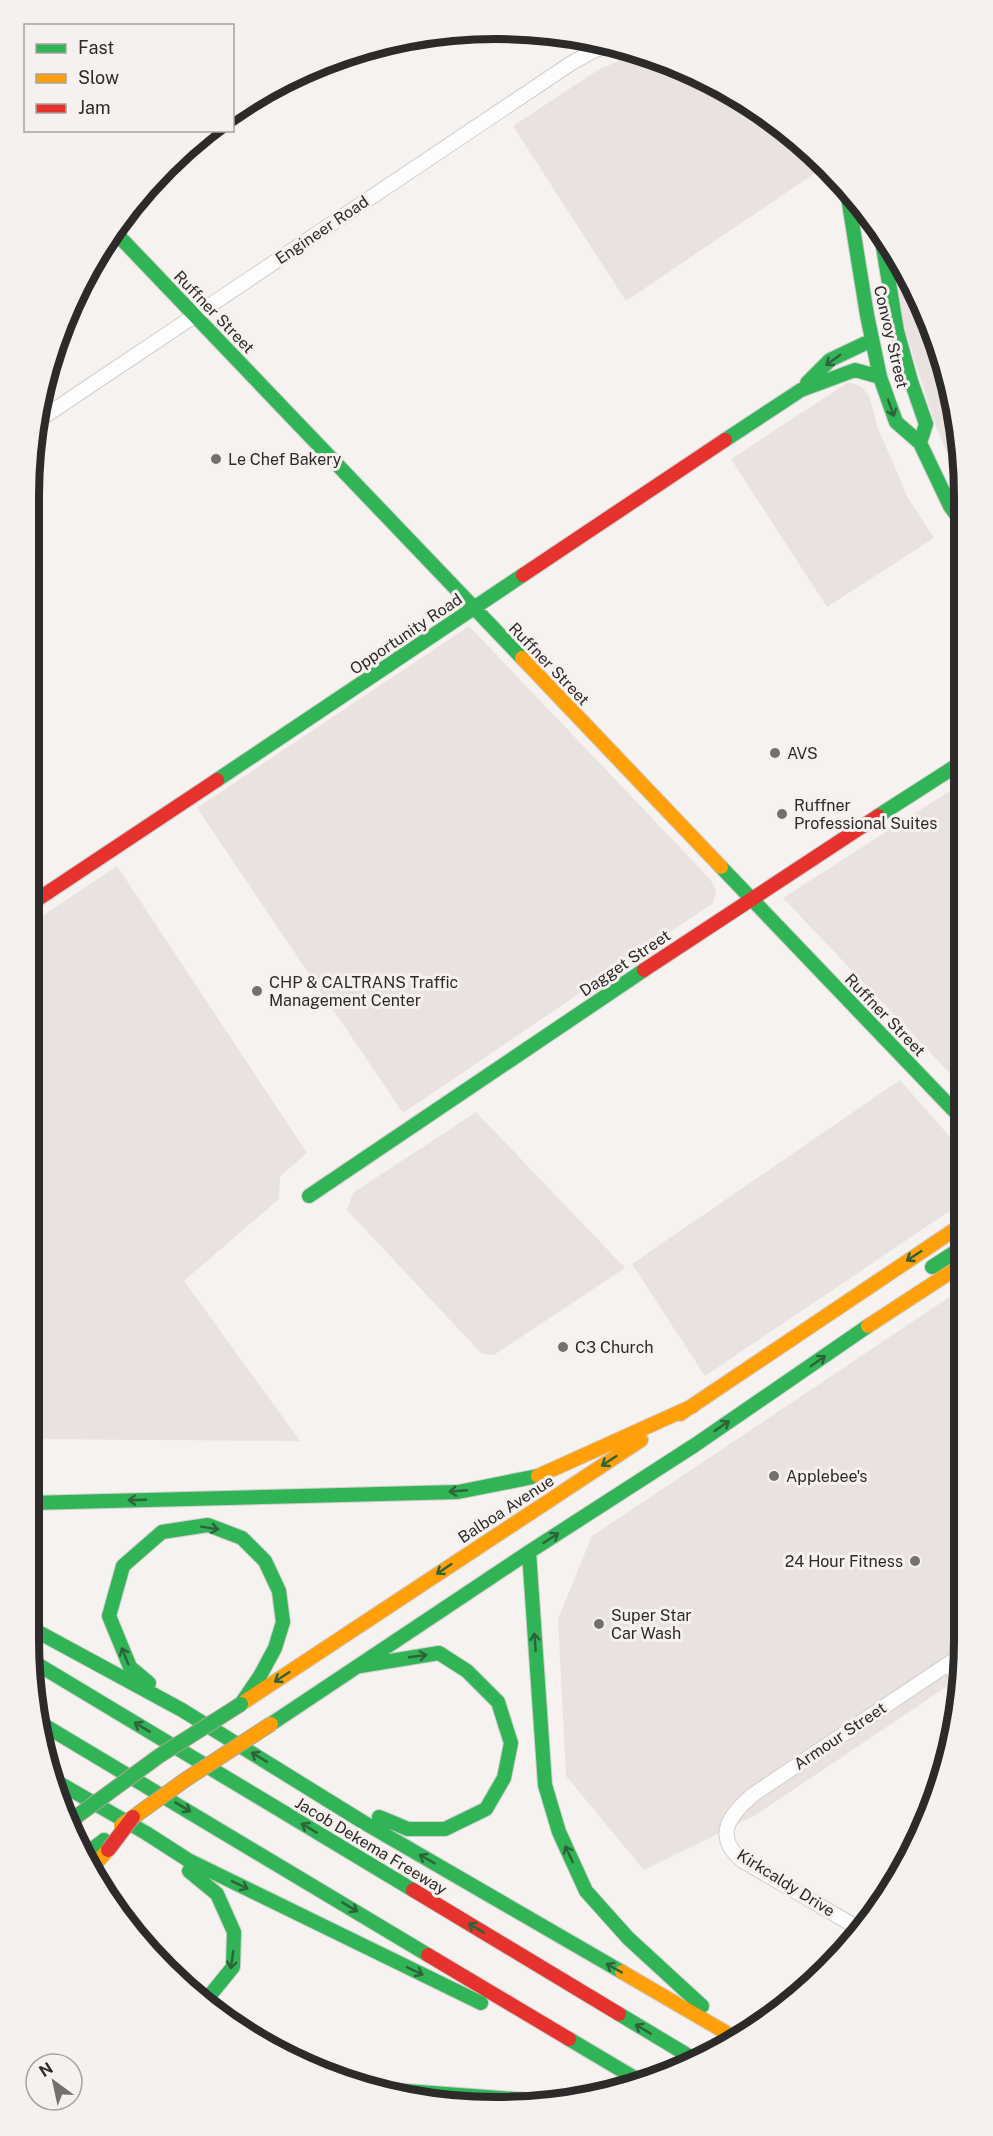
<svg xmlns="http://www.w3.org/2000/svg" width="993" height="2136" font-family="'Public Sans',sans-serif">
<style>
.built{fill:#eae2de}
.lines{fill:none;stroke-linecap:round;stroke-linejoin:round}
.street-casing{stroke:#d0cfcd;stroke-width:16}
.fast-casing{stroke:#d0cfcd;stroke-width:16}
.slow-casing{stroke:#d0cfcd;stroke-width:16}
.jam-casing{stroke:#d0cfcd;stroke-width:16}
.street{stroke:#fefdfd;stroke-width:14}
.fast{stroke:#30b455;stroke-width:14}
.slow{stroke:#ff9f0a;stroke-width:14}
.jam{stroke:#e5322d;stroke-width:14}
.fast-bridge-casing{stroke:#b2a696;stroke-width:16;stroke-linecap:butt}
.slow-bridge-casing{stroke:#b2a696;stroke-width:16;stroke-linecap:butt}
.jam-bridge-casing{stroke:#b2a696;stroke-width:16;stroke-linecap:butt}
.fast-bridge{stroke:#30b455;stroke-width:14}
.slow-bridge{stroke:#ff9f0a;stroke-width:14}
.jam-bridge{stroke:#e5322d;stroke-width:14}
.oneway{stroke:#2e623b}
.poi-dot{fill:#73716f;stroke:#f6f1ef;stroke-width:2}
.labels{text-anchor:middle;dominant-baseline:central;stroke-width:6;stroke-linejoin:round;paint-order:stroke}
.street-label{font-size:16px;fill:#2d2b2a;stroke:#f6f1ef}
.poi-label{font-size:16px;fill:#2d2b2a;stroke:#f6f1ef;text-anchor:start}
.rim{fill:none;stroke:#2d2b2a;stroke-width:8}
</style>
<rect width="100%" height="100%" fill="#f5f2f0"/>
<path class="built" d="M643,54L675,64L781,125L824,167L626,301L513,126L598,70L627,57Z
M890,251L929,317L960,435L961,478L953,467L936,427L898,308Z
M847,383H853L863,388L870,398L877,426L908,498L934,538L827,607L731,459Z
M469,626L710,879L716,890L713,903L403,1113L197,808Z
M962,783L963,1087L783,898Z
M117,866L307,1153L280,1176L279,1199L184,1281L300,1441L29,1439V925Z
M900,1080L963,1152V1202L705,1376L632,1264Z
M476,1112L625,1268L494,1355L482,1354L347,1210L353,1193Z
M963,1288L964,1640L961,1677L754,1816L644,1870L566,1776L558,1619L592,1536Z"/>
<g class="lines">
<defs>
<path id="street" d="M36,422L570,64L595,50L612,45
M949,1664L960,1683
M860,1929L743,1861C712,1836 730,1814 754,1794L963,1654"/>
<path id="fast" d="M847,191L867,315L880,377L896,422L920,443L950,506L961,521
M113,230L522,658
M881,235L897,331L911,381L926,424L920,443
M807,383L830,360L872,340
M725,440L801,390L855,370L880,377
M217,780L523,575
M878,816L962,762
M721,867L963,1120
M309,1196L644,970
M932,1267L963,1247
M29,1503L458,1492L538,1476
M529,1552L545,1785L559,1832L586,1891L628,1938L702,2006
M29,1627L182,1710L363,1822L622,1972
M32,1661L413,1890
M360,1666L439,1653L467,1671L498,1702L511,1743L504,1778L486,1809L445,1829H408L379,1817
M149,1683L130,1667L109,1616L123,1566L162,1532L208,1525L242,1538L265,1561L279,1591L283,1622L275,1648L260,1676L241,1704
M42,1724L428,1955
M271,1724L529,1552L695,1445L868,1326
M52,1779L146,1833L188,1860L481,2003
M83,1856L104,1840
M189,1871L217,1894L234,1932L233,1967L211,1994L205,1998
M619,2014L694,2059
M569,2039L638,2080
M379,2089L555,2102"/>
<path id="slow" d="M522,658L721,867
M868,1326L963,1264
M680,1414L963,1224
M538,1476L693,1406
M244,1702L641,1440
M90,1870L108,1850
M622,1972L737,2039"/>
<path id="jam" d="M523,575L725,440
M29,905L217,780
M644,970L878,816
M413,1890L619,2014
M428,1955L569,2039"/>
</defs>
<use href="#street" class="street-casing"/>
<use href="#fast" class="fast-casing"/>
<use href="#slow" class="slow-casing"/>
<use href="#jam" class="jam-casing"/>
<use href="#street" class="street"/>
<use href="#fast" class="fast"/>
<use href="#slow" class="slow"/>
<use href="#jam" class="jam"/>
<defs>
<path id="fast-bridge" d="M69,1822L159,1756L241,1704"/>
<path id="slow-bridge" d="M121,1826L185,1780L271,1724"/>
<path id="jam-bridge" d="M108,1850L133,1817"/>
</defs>
<use href="#fast-bridge" class="fast-bridge-casing"/>
<use href="#slow-bridge" class="slow-bridge-casing"/>
<use href="#jam-bridge" class="jam-bridge-casing"/>
<use href="#fast-bridge" class="fast-bridge"/>
<use href="#slow-bridge" class="slow-bridge"/>
<use href="#jam-bridge" class="jam-bridge"/>
</g>
<defs><path id="oneway-shaft" d="M-6 0H5M1.5-3L5.5 0L1.5 3" fill="none" stroke-width="1.6" stroke-linecap="round" stroke-linejoin="round" transform="scale(1.5)"/></defs>
<g class="oneway">
<use href="#oneway-shaft" transform="translate(833 360) rotate(144)"/>
<use href="#oneway-shaft" transform="translate(891 408) rotate(70)"/>
<use href="#oneway-shaft" transform="translate(914 1256) rotate(147)"/>
<use href="#oneway-shaft" transform="translate(818 1361) rotate(-35)"/>
<use href="#oneway-shaft" transform="translate(722 1426) rotate(-34)"/>
<use href="#oneway-shaft" transform="translate(609 1461) rotate(147)"/>
<use href="#oneway-shaft" transform="translate(458 1491) rotate(175)"/>
<use href="#oneway-shaft" transform="translate(137 1500) rotate(178)"/>
<use href="#oneway-shaft" transform="translate(210 1528) rotate(9)"/>
<use href="#oneway-shaft" transform="translate(551 1538) rotate(-33)"/>
<use href="#oneway-shaft" transform="translate(444 1569) rotate(146)"/>
<use href="#oneway-shaft" transform="translate(535 1642) rotate(-94)"/>
<use href="#oneway-shaft" transform="translate(125 1656) rotate(-112)"/>
<use href="#oneway-shaft" transform="translate(418 1656) rotate(-8)"/>
<use href="#oneway-shaft" transform="translate(282 1677) rotate(147)"/>
<use href="#oneway-shaft" transform="translate(142 1727) rotate(-149)"/>
<use href="#oneway-shaft" transform="translate(259 1757) rotate(-149)"/>
<use href="#oneway-shaft" transform="translate(183 1807) rotate(31)"/>
<use href="#oneway-shaft" transform="translate(309 1828) rotate(-149)"/>
<use href="#oneway-shaft" transform="translate(569 1854) rotate(-115)"/>
<use href="#oneway-shaft" transform="translate(427 1859) rotate(-150)"/>
<use href="#oneway-shaft" transform="translate(240 1885) rotate(26)"/>
<use href="#oneway-shaft" transform="translate(350 1907) rotate(31)"/>
<use href="#oneway-shaft" transform="translate(476 1928) rotate(-149)"/>
<use href="#oneway-shaft" transform="translate(232 1960) rotate(98)"/>
<use href="#oneway-shaft" transform="translate(614 1968) rotate(-150)"/>
<use href="#oneway-shaft" transform="translate(415 1971) rotate(26)"/>
<use href="#oneway-shaft" transform="translate(643 2029) rotate(-149)"/>
</g>
<g class="poi-dot">
<circle cx="216" cy="459" r="6"/>
<circle cx="775" cy="753" r="6"/>
<circle cx="782" cy="814" r="6"/>
<circle cx="257" cy="991" r="6"/>
<circle cx="563" cy="1347" r="6"/>
<circle cx="774" cy="1476" r="6"/>
<circle cx="915" cy="1561" r="6"/>
<circle cx="599" cy="1624" r="6"/>
</g>
<g class="labels">
<g class="street-label">
<text transform="translate(322 230) rotate(-34)">Engineer Road</text>
<text transform="translate(214 312) rotate(46)">Ruffner Street</text>
<text transform="translate(891 337) rotate(77)">Convoy Street</text>
<text transform="translate(406 634) rotate(-34)">Opportunity Road</text>
<text transform="translate(549 664) rotate(46)">Ruffner Street</text>
<text transform="translate(625 963) rotate(-34)">Dagget Street</text>
<text transform="translate(885 1015) rotate(46)">Ruffner Street</text>
<text transform="translate(506 1509) rotate(-33)">Balboa Avenue</text>
<text transform="translate(840 1736) rotate(-34)">Armour Street</text>
<text transform="translate(371 1846) rotate(31)">Jacob Dekema Freeway</text>
<text transform="translate(786 1883) rotate(32)">Kirkcaldy Drive</text>
</g>
<g class="poi-label">
<text x="228" y="459">Le Chef Bakery</text>
<text x="787" y="753">AVS</text>
<text x="794" y="805">Ruffner<tspan x="794" dy="18">Professional Suites</tspan></text>
<text x="269" y="982">CHP &amp; CALTRANS Traffic<tspan x="269" dy="18">Management Center</tspan></text>
<text x="575" y="1347">C3 Church</text>
<text x="786" y="1476">Applebee's</text>
<text x="903" y="1561" text-anchor="end">24 Hour Fitness</text>
<text x="611" y="1615">Super Star<tspan x="611" dy="18">Car Wash</tspan></text>
</g>
</g>
<path d="M0 0H993V2136H0ZM496 39H497A457 457 0 0 1 954 496V1640A457 457 0 0 1 497 2097H496A457 457 0 0 1 39 1640V496A457 457 0 0 1 496 39Z" fill="#f6f1ef" fill-rule="evenodd"/>
<path class="rim" d="M496 39H497A457 457 0 0 1 954 496V1640A457 457 0 0 1 497 2097H496A457 457 0 0 1 39 1640V496A457 457 0 0 1 496 39Z"/>
<rect x="24" y="24" width="210" height="108" fill="#f6f1ef" stroke="#a6a2a0" stroke-width="1.5"/>
<rect x="36" y="44" width="30" height="9" fill="#30b455" stroke="#a6a2a0" stroke-width="1.5"/>
<text x="78" y="54" font-size="18" fill="#2d2b2a">Fast</text>
<rect x="36" y="74" width="30" height="9" fill="#ff9f0a" stroke="#a6a2a0" stroke-width="1.5"/>
<text x="78" y="84" font-size="18" fill="#2d2b2a">Slow</text>
<rect x="36" y="104" width="30" height="9" fill="#e5322d" stroke="#a6a2a0" stroke-width="1.5"/>
<text x="78" y="114" font-size="18" fill="#2d2b2a">Jam</text>
<g transform="translate(54 2082) rotate(327)"><circle r="28" fill="#f6f1ef" stroke="#a6a2a0" stroke-width="1.5"/>
<path d="M0-4.5L10 22L0 15L-10 22Z" fill="#73716f"/>
<text y="-9" font-size="16" font-weight="bold" text-anchor="middle" fill="#2d2b2a">N</text>
</g>
</svg>
